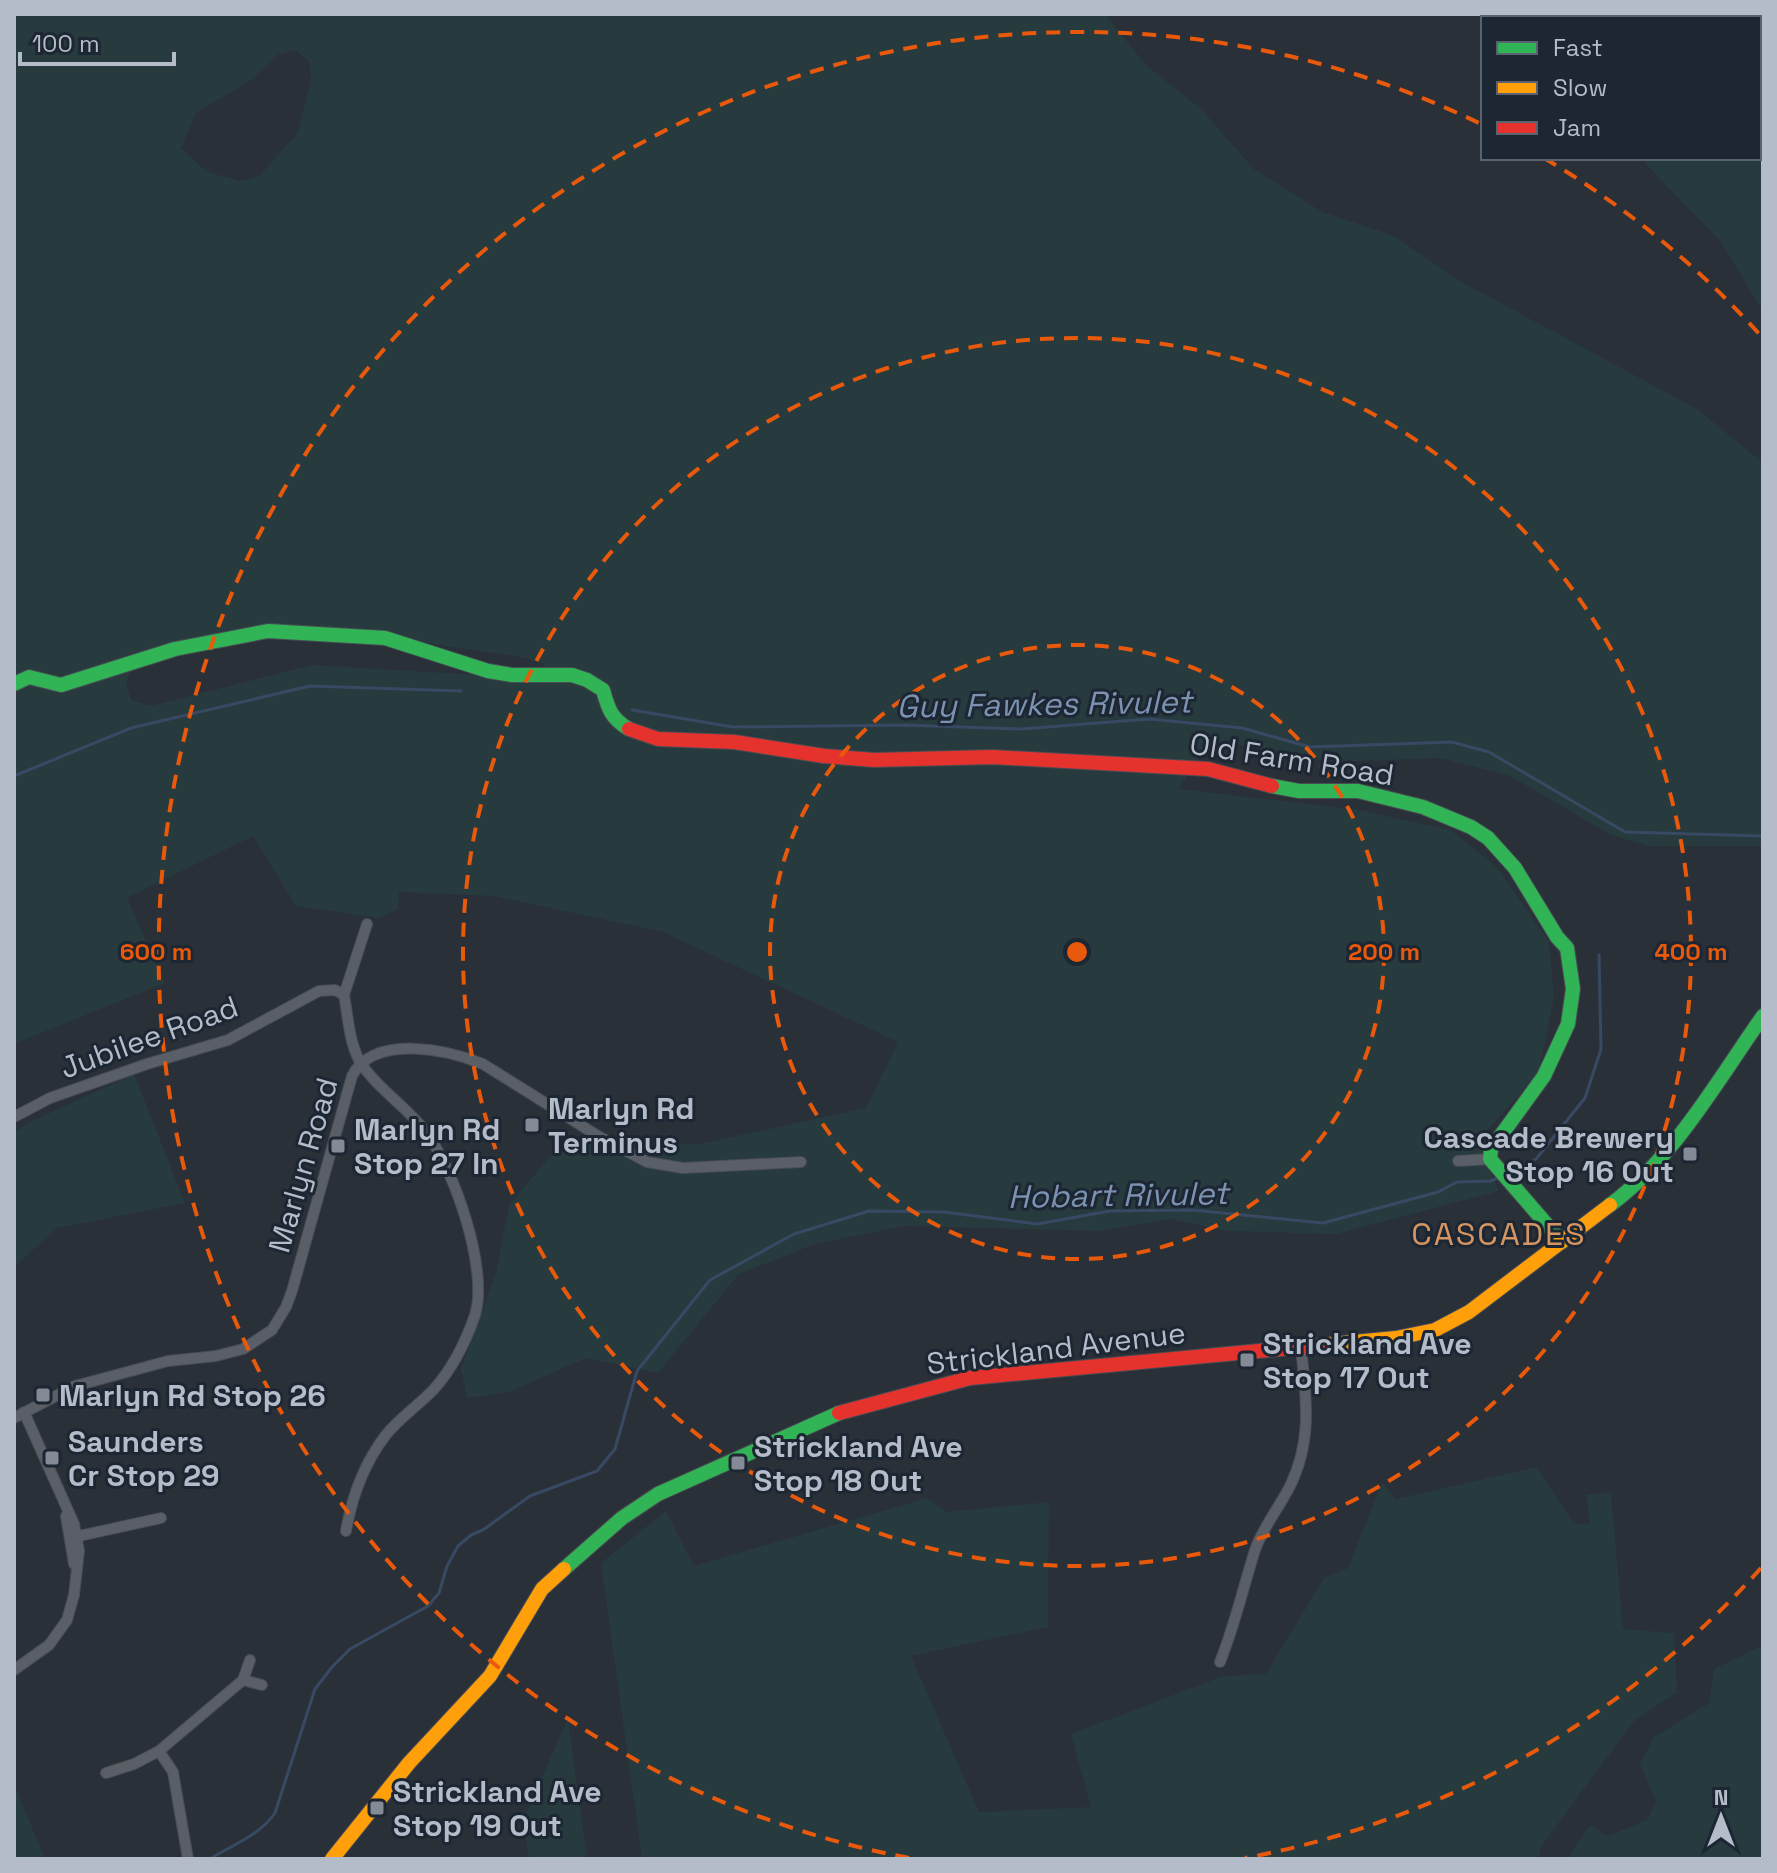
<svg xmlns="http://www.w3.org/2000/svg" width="1777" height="1873" font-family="'Space Grotesk',sans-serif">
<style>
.green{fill:#273a3e;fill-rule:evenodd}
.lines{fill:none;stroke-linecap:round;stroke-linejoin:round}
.stream{stroke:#384963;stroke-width:3}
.street-casing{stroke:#484c53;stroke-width:12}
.fast-casing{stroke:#484c53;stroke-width:16}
.slow-casing{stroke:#484c53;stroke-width:16}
.jam-casing{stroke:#484c53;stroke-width:16}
.street{stroke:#5a5e66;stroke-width:10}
.fast{stroke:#30b455;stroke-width:14}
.slow{stroke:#ff9f0a;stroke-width:14}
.jam{stroke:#e5322d;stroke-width:14}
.ring{fill:none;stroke:#e8590c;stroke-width:4;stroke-dasharray:14 10}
.poi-dot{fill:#848b96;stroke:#1d2633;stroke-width:3}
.labels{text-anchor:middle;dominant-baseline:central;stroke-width:6;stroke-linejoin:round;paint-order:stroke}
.street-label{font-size:30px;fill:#b4bcc9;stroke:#1d2633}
.poi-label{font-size:30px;font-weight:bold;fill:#b4bcc9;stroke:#1d2633;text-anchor:start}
.water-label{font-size:32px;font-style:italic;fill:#7c92b1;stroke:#1d2633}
.neighbourhood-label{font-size:32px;letter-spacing:2px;fill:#d59563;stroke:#1d2633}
.centre{fill:#e8590c;stroke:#1d2633;stroke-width:4}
.ring-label{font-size:24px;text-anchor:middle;font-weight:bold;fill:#e8590c;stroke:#1d2633;stroke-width:6;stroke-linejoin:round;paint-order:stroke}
</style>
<rect width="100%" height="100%" fill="#2a3038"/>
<path class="green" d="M14,14H1105L1145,64L1203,111L1254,169L1322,212L1394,236L1460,281L1697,409L1763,463V846H1648L1611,835L1510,776L1441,758L1334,762L1211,740L1178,789L1354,809L1451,830L1498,868L1549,942L1554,997L1539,1072L1478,1141L1499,1191L1336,1234L1228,1231L1171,1219L1099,1231L905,1226L815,1244L739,1274L658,1373L586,1358L509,1392L467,1398L461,1369L496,1273L509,1205L564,1140L700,1144L866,1108L898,1042L663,932L494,896L399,892L398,909L379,918L296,906L253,836L127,898L165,983L14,1044ZM295,50L309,61L311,80L297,134L259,176L241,181L207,172L181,148L196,113L250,81L277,55ZM319,627L526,658L544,664L533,678L312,665L150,706L131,700L126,683L132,666L207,640Z
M1539,14H1763V311L1720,241L1640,158H1759V18H1541Z
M134,1074L185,1203L57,1228L14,1267V1132L32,1121Z
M1537,1467L1574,1524L1590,1523L1586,1495L1611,1492L1623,1629L1674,1633L1677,1692L1634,1721L1540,1848V1859H642L601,1563L666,1511L694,1566L927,1498L947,1512L1049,1502L1048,1627L911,1656L979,1812L1091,1807L1071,1734L1223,1676L1266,1674L1324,1578L1348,1568L1382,1482L1396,1499Z
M1763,1645V1859H1567L1590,1825L1608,1836L1647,1820L1656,1802L1640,1764L1654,1737L1709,1703L1714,1669Z
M568,1718L587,1859H529L523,1821Z
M14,1784L45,1859H14Z"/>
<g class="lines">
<path class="stream" d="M632,710L733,727L906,725L1021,729L1149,719L1242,728L1310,747L1452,742L1489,752L1625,832L1763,836
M14,776L131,728L310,686L461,691
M1509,1174L1536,1159L1585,1098L1601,1049L1599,955
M210,1859C232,1845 259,1836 275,1813L315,1689L332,1667L350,1649L428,1606L439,1593L447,1566L458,1546L471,1535L483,1530L530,1496L597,1471L615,1449L637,1371L710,1280L794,1234L869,1211L944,1212L1037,1224L1110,1211L1193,1210L1323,1223L1438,1192L1457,1182L1490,1181L1498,1178"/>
<defs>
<path id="street" d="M344,995C348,1016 349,1041 359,1060C375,1087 406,1106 425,1131C454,1168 489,1270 475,1315C466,1341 452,1369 434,1389C418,1406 399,1418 385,1436C364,1464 352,1496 346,1531
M14,1117L50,1098L147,1064L228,1040L319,991L335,990L344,995L367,924
M1458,1161L1490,1159
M14,1418L75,1386L168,1361L216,1356L243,1349L272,1330L286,1307L292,1291L352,1076C375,1033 448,1050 483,1064L598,1136L647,1162L683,1168L801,1162
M66,1516L74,1564
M70,1538L161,1518
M1220,1662C1235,1625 1243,1588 1255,1550C1263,1527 1279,1508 1290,1486C1313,1440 1306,1396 1301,1348
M14,1670L49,1645L67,1620L74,1595L79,1551L74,1524L24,1412
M243,1680L262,1685
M106,1773L134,1764L159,1751
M188,1859L173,1772L159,1751L243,1680L250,1660"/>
<path id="fast" d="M14,684L29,677L61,685L175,649L268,631L385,638L488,671L512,675H572L587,680L603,690C608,708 611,719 629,729
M1272,786L1299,791H1358L1423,807L1471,827L1488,838L1515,868L1557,937L1567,948L1573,989L1568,1024L1544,1076L1491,1149L1490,1159L1562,1242
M1610,1205C1675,1157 1717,1081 1763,1016
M564,1569L622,1518L658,1494L839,1413"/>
<path id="slow" d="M1322,1345L1396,1338L1435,1330L1469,1312L1610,1205
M332,1859L409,1763L490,1676L542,1589L564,1569"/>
<path id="jam" d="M629,729L658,739L734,742L824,756L874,760L992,757L1208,769L1272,786
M839,1413L970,1378L1322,1345"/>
</defs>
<use href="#street" class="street-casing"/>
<use href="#fast" class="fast-casing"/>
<use href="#slow" class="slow-casing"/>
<use href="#jam" class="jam-casing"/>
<use href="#street" class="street"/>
<use href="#fast" class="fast"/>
<use href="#slow" class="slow"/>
<use href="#jam" class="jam"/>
</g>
<g class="ring">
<circle cx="1077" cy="952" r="307"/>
<circle cx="1077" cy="952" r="614"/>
<path d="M1761 1568A921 921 0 0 1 1245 1858M909 1858A921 921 0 1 1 1481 124M1544 158A921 921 0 0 1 1761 336"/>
</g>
<g class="poi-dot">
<rect x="524" y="1117" width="16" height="16" rx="4"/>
<rect x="330" y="1138" width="16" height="16" rx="4"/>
<rect x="1682" y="1146" width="16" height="16" rx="4"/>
<rect x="1239" y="1352" width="16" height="16" rx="4"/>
<rect x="35" y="1387" width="16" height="16" rx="4"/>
<rect x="44" y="1450" width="16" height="16" rx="4"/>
<rect x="730" y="1455" width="16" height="16" rx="4"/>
<rect x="369" y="1800" width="16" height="16" rx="4"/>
</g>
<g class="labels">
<g class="street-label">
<text transform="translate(1292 759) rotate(9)">Old Farm Road</text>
<text transform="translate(149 1037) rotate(-20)">Jubilee Road</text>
<text transform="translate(303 1165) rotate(-74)">Marlyn Road</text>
<text transform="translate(1056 1348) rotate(-7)">Strickland Avenue</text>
</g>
<g class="poi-label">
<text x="548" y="1108">Marlyn Rd<tspan x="548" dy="34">Terminus</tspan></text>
<text x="354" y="1129">Marlyn Rd<tspan x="354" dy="34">Stop 27 In</tspan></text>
<text x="1674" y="1137" text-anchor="end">Cascade Brewery<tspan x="1674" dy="34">Stop 16 Out</tspan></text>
<text x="1263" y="1343">Strickland Ave<tspan x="1263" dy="34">Stop 17 Out</tspan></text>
<text x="59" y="1395">Marlyn Rd Stop 26</text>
<text x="68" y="1441">Saunders<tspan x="68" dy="34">Cr Stop 29</tspan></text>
<text x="754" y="1446">Strickland Ave<tspan x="754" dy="34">Stop 18 Out</tspan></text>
<text x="393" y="1791">Strickland Ave<tspan x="393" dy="34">Stop 19 Out</tspan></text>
</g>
<g class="water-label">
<text transform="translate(1044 704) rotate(-1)">Guy Fawkes Rivulet</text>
<text transform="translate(1118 1195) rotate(-1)">Hobart Rivulet</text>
</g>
<g class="neighbourhood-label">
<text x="1499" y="1234">CASCADES</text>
</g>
</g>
<circle cx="1077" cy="952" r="12" class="centre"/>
<g class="ring-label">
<text x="1384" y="960">200 m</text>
<text x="1691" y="960">400 m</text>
<text x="156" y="960">600 m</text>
</g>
<rect width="1777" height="1873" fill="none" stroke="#b4bcc9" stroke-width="32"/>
<rect x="1481" y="16" width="280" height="144" fill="#1d2633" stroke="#59626f" stroke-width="2"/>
<rect x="1497" y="42" width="40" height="12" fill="#30b455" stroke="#59626f" stroke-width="2"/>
<text x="1553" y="56" font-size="24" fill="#b4bcc9">Fast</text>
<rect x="1497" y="82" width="40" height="12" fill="#ff9f0a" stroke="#59626f" stroke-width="2"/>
<text x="1553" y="96" font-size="24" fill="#b4bcc9">Slow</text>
<rect x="1497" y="122" width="40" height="12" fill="#e5322d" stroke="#59626f" stroke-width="2"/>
<text x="1553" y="136" font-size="24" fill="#b4bcc9">Jam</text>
<g transform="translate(1721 1817)" stroke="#1d2633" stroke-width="6" paint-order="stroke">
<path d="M0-6L14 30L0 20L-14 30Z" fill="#b4bcc9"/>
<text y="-12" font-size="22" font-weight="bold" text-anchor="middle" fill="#b4bcc9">N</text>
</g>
<path d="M20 52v12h154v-12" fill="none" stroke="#b4bcc9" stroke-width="4"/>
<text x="32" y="52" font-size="24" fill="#b4bcc9" stroke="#1d2633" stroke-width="6" paint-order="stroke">100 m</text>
</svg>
